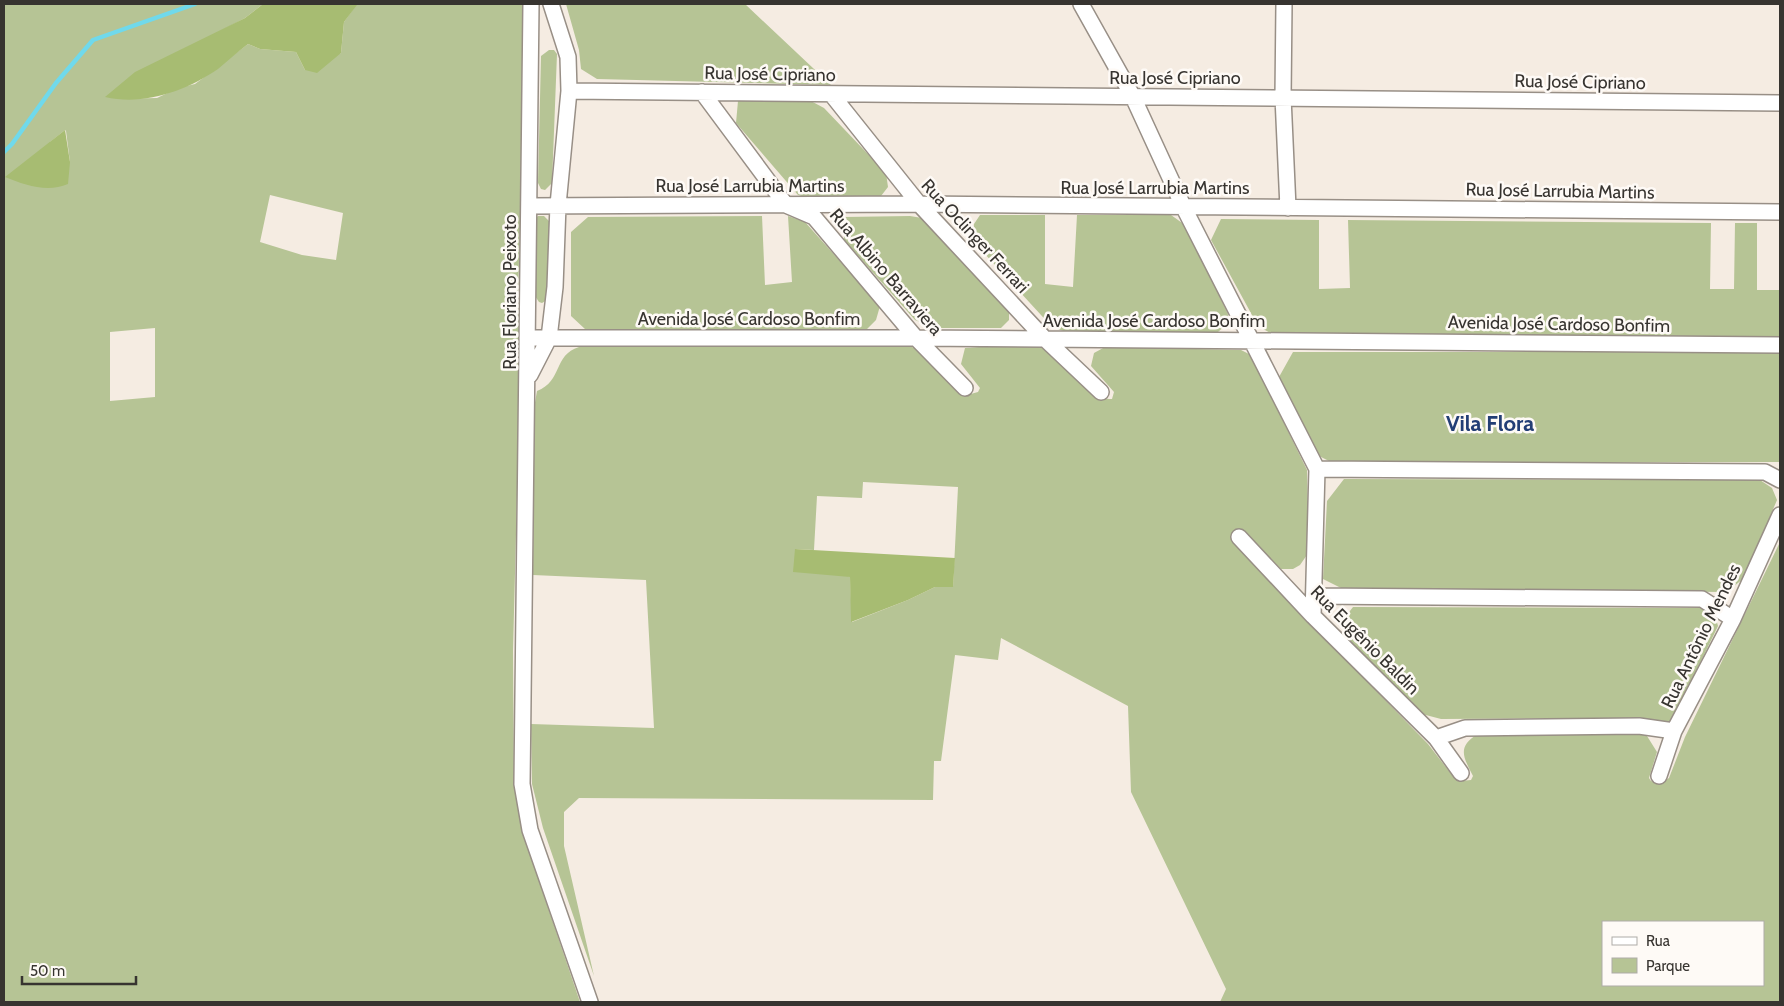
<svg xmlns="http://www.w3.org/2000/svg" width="1784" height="1006" font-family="Cabin,sans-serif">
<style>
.green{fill:#b6c495;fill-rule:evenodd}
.forest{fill:#a7bc72}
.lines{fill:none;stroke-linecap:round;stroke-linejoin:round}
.stream{stroke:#70d9eb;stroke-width:4.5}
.minor-casing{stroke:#988f86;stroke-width:18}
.minor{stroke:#fff;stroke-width:15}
.labels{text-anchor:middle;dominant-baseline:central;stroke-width:5;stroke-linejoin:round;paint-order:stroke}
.street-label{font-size:18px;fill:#373430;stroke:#fefaf6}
.district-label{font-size:22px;font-weight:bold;fill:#233e75;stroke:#fefaf6}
</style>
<rect width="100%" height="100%" fill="#f5ece2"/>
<path class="green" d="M4,4H263L245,18L194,45L116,99L157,98L178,88L195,84L248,44L260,49L296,52L305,70L341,53L344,22L357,4H523L524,90L518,295L520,379L513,651L514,783L522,831L580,1002H4ZM65,130L66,131L70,162L50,142ZM270,195L343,213L336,260L302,255L260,242ZM155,328V397L110,401V332Z
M566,4H745L831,85L597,79L581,69L579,50Z
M549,50H554L557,54L552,183L545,190L541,189L538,183L541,56Z
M809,100L824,108L886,173L888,187L881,196L811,199L798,195L736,123L738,101Z
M980,215H1045V284L1073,287L1077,215H1171L1185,225L1228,314L1227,324L1218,332L1069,333L1052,327L973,241L974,224Z
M538,216H544L551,223L547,300L542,303L539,302L535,296V219Z
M762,216L765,285L792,282L788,216L805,222L880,306L876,320L867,329H585L571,316V232L588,217Z
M910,216L922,218L1009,309V320L1001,328H934L915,320L844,240V217Z
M1221,219L1319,220V289L1350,288L1348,220L1711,223L1710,289H1734L1735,223H1757V290H1780V337L1272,334L1258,326L1211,240Z
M909,346L923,351L960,393L967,395L978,392L980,388L961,364L965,348C990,347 1028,341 1050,351C1072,360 1083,401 1112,399L1114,392L1091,366L1094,353L1105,347L1241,350L1251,355L1307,470L1309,552L1300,565L1293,569H1281L1246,534L1240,531L1309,622L1428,744L1452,775L1461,781L1471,780L1473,776C1464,758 1456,747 1478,734L1636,733L1647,736L1657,752L1649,778L1651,781L1661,783L1669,778L1685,737L1780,542V1002H1220L1226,989L1131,792L1128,706L1001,638L998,660L955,655L941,761H934L933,800L579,798L564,812V846L594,976L543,828L532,784L531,724L654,728L646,580L533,575L534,408L537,391C563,381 553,355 579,347ZM863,482L958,487L953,587H935L908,600L852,622L850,577L795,549L814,550L817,496L862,498ZM1603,922H1763V985H1603Z
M1293,352H1780V462L1333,463L1319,456L1279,377Z
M1344,479L1760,480L1772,488L1777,500L1744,578L1727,592L1343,589L1323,579L1327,501Z
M1353,607L1700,608L1715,615L1718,626L1672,721L1667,723L1642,718L1441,719L1422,714L1344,638L1343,620Z"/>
<path class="forest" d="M263,4L357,5L344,22L341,53L317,73L305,70L296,52L260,49L248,44C237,52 228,61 218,69C186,91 144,106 105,97L135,72L245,18Z
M65,130L70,162L68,184C47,193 25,185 5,177Z
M795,549L955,558L953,587H935L908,600L851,622L850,577L793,572Z"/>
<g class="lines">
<path class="stream" d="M4,152L12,144L56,83L93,40L195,4"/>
<defs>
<path id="minor" d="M531,4L522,784L530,830L590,1002
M1081,4L1133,97L1184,208L1317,469L1313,616
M1284,4L1283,97L1288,208
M569,91L1780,103
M702,92L786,205L814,217L916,338L965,388
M832,95L919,204L1045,339L1101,392
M529,206L919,204L1780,212
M527,338H916L1780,345
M530,375L549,338L555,287L558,205L569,91L568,57L551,4
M1317,469L1765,472L1780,480
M1239,537L1313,616L1436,738L1461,773
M1315,596L1702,599L1733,619
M1436,738L1465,728L1639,726L1674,731
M1659,776L1674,731L1733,619L1780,515"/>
</defs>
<use href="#minor" class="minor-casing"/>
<use href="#minor" class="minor"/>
</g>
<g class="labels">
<g class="street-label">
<text transform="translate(770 74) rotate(1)">Rua José Cipriano</text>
<text x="1175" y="78">Rua José Cipriano</text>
<text transform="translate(1580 82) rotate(1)">Rua José Cipriano</text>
<text x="750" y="186">Rua José Larrubia Martins</text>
<text x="1155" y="188">Rua José Larrubia Martins</text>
<text transform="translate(1560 191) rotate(1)">Rua José Larrubia Martins</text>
<text transform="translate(975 236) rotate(47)">Rua Oclinger Ferrari</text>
<text transform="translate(886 272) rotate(49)">Rua Albino Barraviera</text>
<text transform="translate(510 292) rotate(-90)">Rua Floriano Peixoto</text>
<text x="749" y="319">Avenida José Cardoso Bonfim</text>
<text x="1154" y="321">Avenida José Cardoso Bonfim</text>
<text transform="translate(1559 324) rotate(1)">Avenida José Cardoso Bonfim</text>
<text transform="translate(1701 636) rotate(-64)">Rua Antônio Mendes</text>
<text transform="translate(1365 640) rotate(45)">Rua Eugênio Baldin</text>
</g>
<g class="district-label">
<text x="1490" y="423">Vila Flora</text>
</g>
</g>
<rect width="1784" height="1006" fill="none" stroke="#373430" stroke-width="10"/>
<rect x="1602" y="921" width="162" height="65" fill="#fefaf6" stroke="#aeaba7"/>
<rect x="1612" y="937" width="25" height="8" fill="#ffffff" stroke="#aeaba7"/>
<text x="1646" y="946" font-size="15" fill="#373430">Rua</text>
<rect x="1612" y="958" width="25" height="15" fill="#b6c495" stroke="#aeaba7"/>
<text x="1646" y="971" font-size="15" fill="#373430">Parque</text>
<path d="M22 976v8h114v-8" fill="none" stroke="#373430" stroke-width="2.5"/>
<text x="30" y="976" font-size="15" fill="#373430" stroke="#fefaf6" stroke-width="4" paint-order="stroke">50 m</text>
</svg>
